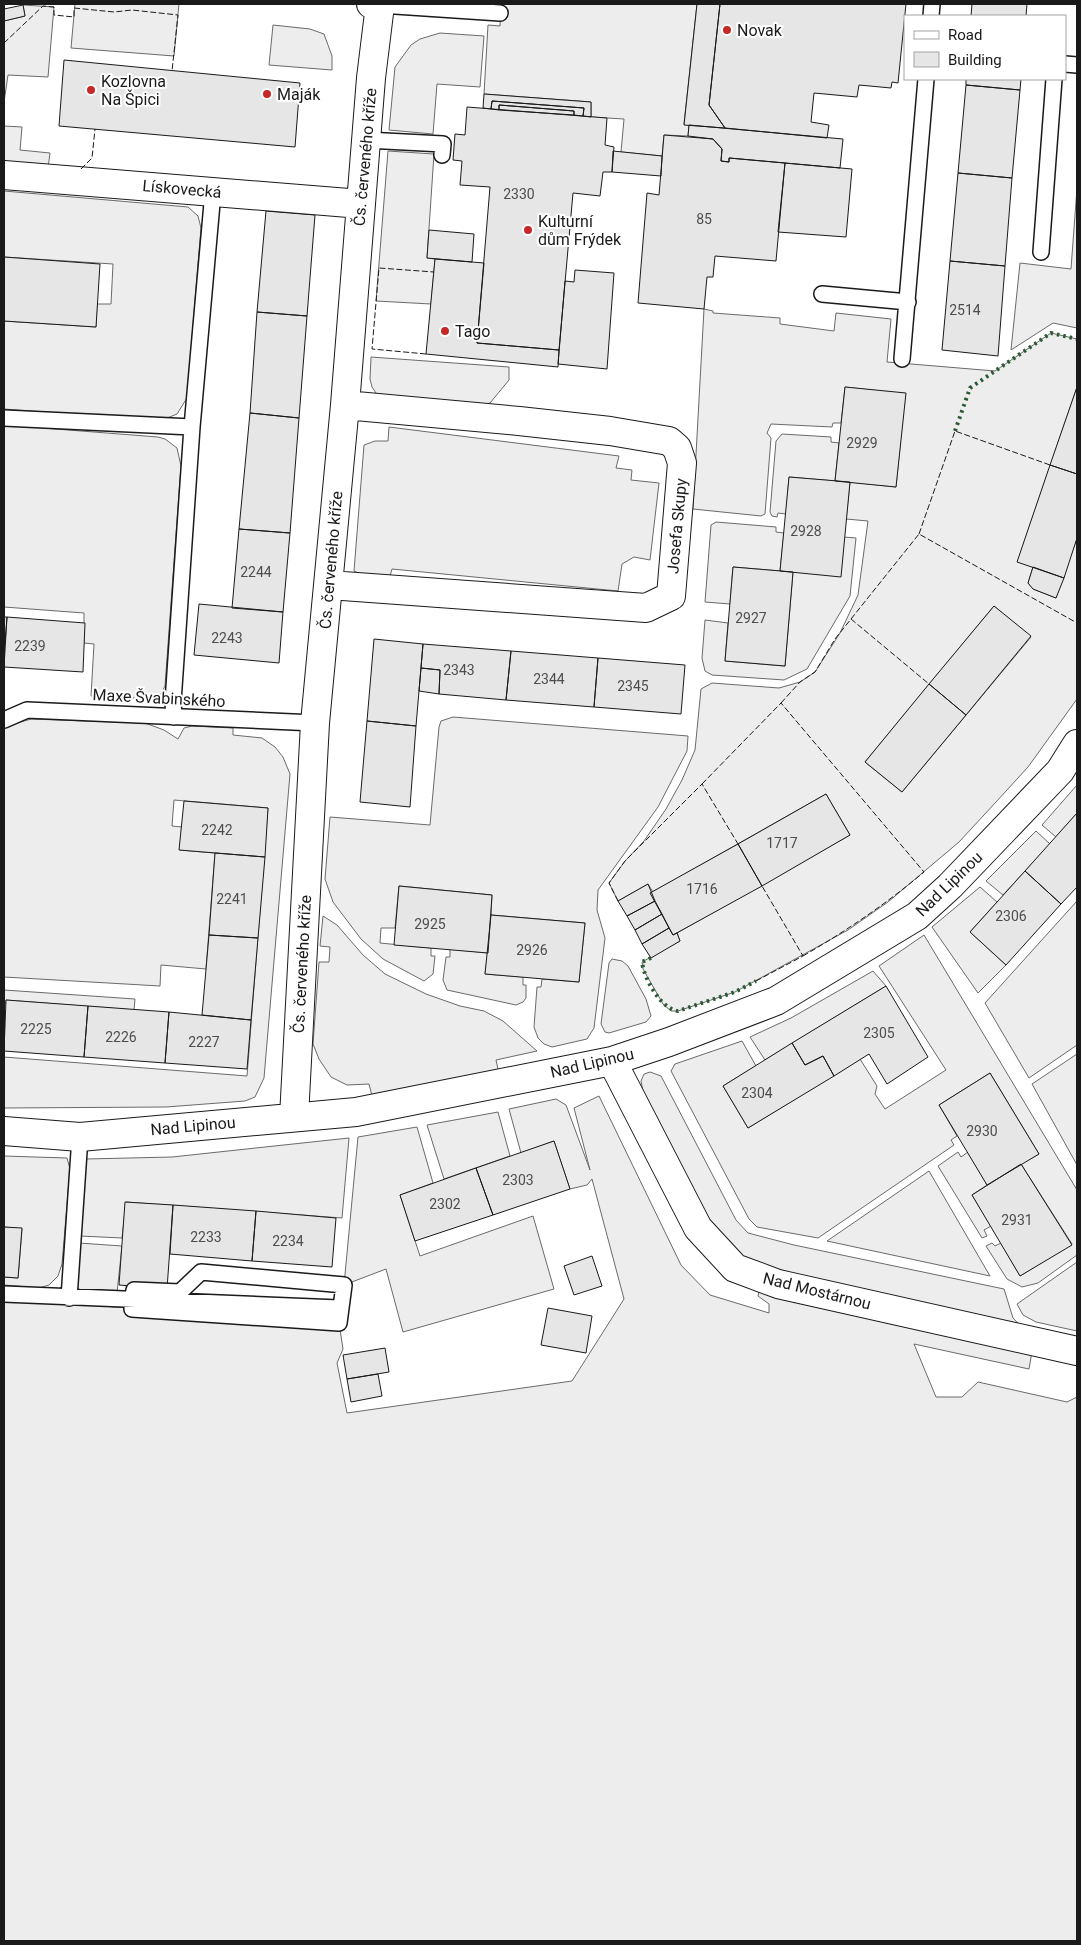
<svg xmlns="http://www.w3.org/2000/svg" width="1081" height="1945" font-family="Roboto,sans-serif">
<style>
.built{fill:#ededed;stroke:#6a6a6a;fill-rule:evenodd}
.building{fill:#e6e6e6;stroke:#1a1a1a}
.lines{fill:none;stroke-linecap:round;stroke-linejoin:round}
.lane-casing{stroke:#1a1a1a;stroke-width:18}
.street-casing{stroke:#1a1a1a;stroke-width:30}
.lane{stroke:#fff;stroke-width:15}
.street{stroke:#fff;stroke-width:28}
.hedge{stroke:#2b5a34;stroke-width:4;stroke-dasharray:2.5 4;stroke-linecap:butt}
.fence{stroke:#1a1a1a;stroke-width:1;stroke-dasharray:6 2.5;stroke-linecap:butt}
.poi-dot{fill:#c62828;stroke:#fff;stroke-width:2}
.labels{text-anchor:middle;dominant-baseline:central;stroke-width:4;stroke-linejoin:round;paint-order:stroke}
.number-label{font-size:14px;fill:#4d4d4d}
.poi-label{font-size:16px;fill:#1a1a1a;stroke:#fff;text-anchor:start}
.street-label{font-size:16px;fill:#1a1a1a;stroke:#fff}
</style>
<rect width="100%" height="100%" fill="#fff"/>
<path class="built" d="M75,4H179L174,56L71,48Z
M501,4H697L684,124L689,125L688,136L664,135L662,156L621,152L624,119L591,117V102L484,94L488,25L500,26Z
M23,5L54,7L48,77L8,75L4,102V21L25,16Z
M273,25L310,29L324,34L332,56V70L269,65Z
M440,33L484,36L480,87L437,84L433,134L389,130L395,67L411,45L420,39Z
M4,126L22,127L20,150L50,153L48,168L4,164Z
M388,151L434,154L427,258L435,259L431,304L376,301Z
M1077,188V328L1053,323L1011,350L1020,263L1071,269Z
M4,191L188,207L198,216L201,228L187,398L177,414L160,421L4,409V321L96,327L97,304H111L113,264L4,257Z
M704,309L713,311V313L780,318V324L834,331L836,313L891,319L887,362L995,371L1051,333L1077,339V387L1018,561L1033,567L1028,583L1033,589L1056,598L1077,538V699L1028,767L996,802L959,842L888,902L848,930L735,992L678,1011H671L663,1004L643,969L642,962L680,941L677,933L850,835L826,794L653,892L648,884L618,901L609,883L625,861L644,841L666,809L682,780L695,750L701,689L712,683L779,688L800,682L815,672L840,633L858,595L868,521L846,519L850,482L896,487L905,394L845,387L841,423H833L832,427L771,424L767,433L771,438L765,514L761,516L693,509ZM994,606L1031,637L902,792L865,762Z
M371,357L509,367V380L490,403L478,406L378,396L372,387L370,379Z
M4,425L158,437L165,439L177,448L181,466L165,686L158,699L91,696L94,644L84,643V613L4,607Z
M389,427L619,456L616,468L632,470L631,480L659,483L650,560L634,557L622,564L618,591L392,569L390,576L368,578L354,571L364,445L375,441H388Z
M782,434L831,437V442L839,443L835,481L789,477L786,514L778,513L777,517L772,516L770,512L776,441Z
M716,522L776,527V532L784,533L780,571L733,567L730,604L705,602L711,525Z
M844,537L856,538L850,596L807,669L784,680L712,675L705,671L702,658L705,620L728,623L725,661L785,666L793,572Z
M453,717L688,736L687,751L658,807L598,890L597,910L605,938L594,1028L587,1039L552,1047L544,1044L538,1038L534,1027L537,987H541L542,979L579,982L585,923L491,915L492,895L399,886L395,928H381L380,943L431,948V956H435L433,974L424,981L383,959L361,939L333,902L325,879L330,817L430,825L439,727L441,721Z
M31,719L145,723L164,730L178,739L184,728L192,726L233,728V735L262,738L275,747L283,757L290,774L264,1078L255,1097L245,1101L166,1107L4,1108V1057L247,1076L268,808L174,800L172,826L182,827L180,850L215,853L206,969L161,965L160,986L4,977V729L10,725Z
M1077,785V813L1056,837L1042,825Z
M1036,831L1050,844L1003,895L986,881Z
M980,887L997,902L970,932L1006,965L978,993L932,927Z
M1077,901V1045L1029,1078L985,1003Z
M323,916L337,925L363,955L385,974L426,994L460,1006L484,1011L503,1021L537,1051L496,1060L501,1083L375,1108L369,1084L347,1085L331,1077L319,1059L313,1044L319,962H329L330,947L320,946Z
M924,935L1077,1190V1255L1038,1283L1022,1287L1007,1279L986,1246L992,1243L995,1246L1001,1243L1020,1276L1072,1244L1021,1164L1039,1154L990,1073L939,1105L957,1136L951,1140L954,1145L818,1238L757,1227L749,1219L671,1071L675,1064L742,1041L756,1066L723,1086L748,1128L860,1059L877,1086L875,1094L885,1109L946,1070L879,966Z
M450,949L488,953L485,974L523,977V985H526V998L523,1002L516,1005L447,990L443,980L446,957H450Z
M612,959L622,961L628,966L646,999L651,1016L646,1022L609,1033L605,1032L601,1024L609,963Z
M873,971L886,986L765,1060L750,1037L791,1018Z
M4,990L135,999L134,1010L6,1000L4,1012Z
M1077,1054V1165L1032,1084Z
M650,1072L661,1076L736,1220L748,1233L794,1245L1004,1289L1013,1318L1034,1340L1029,1369L914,1344L936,1397H962L978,1382L1067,1402L1077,1397V1941H4V1299L339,1323L343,1349L337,1363L347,1413L572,1381L624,1299L592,1179L587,1185L570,1189L554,1141L521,1153L509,1109L556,1099L566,1105L590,1170L574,1108L599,1096L681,1265L710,1295L769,1313V1304L758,1296L762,1278L717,1235L645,1102L641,1081L644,1074Z
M498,1112L510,1156L444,1179L427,1125Z
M417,1127L433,1183L400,1195L420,1256L533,1216L554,1289L403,1332L386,1269L344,1285L358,1137Z
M349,1138L342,1218L126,1202L122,1238L80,1236L86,1159L172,1157Z
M958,1152L961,1157L968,1152L987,1185L972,1195L991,1226L984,1230L987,1236L982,1238L938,1166Z
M4,1156L67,1158L70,1169L62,1264L58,1276L49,1285L39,1288L4,1285V1277L18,1278L22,1229L4,1227Z
M929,1171L990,1276L827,1241Z
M79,1243L122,1246L117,1293L83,1292L77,1287Z
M1077,1262V1331L1036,1322L1023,1315L1017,1304Z"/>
<path class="building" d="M697,4H720L709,105L725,128L684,125Z
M720,4H906L898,83L892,82L891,88L859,85L857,97L814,93L811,122L829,125L827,138L725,128L709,105Z
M972,4H1027L1026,16H971Z
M23,5L25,16L4,21V9Z
M64,60L300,83L295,147L59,126Z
M966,79H1021L1020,90L966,85Z
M966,85L1020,90L1012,178L958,173Z
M484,94L591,102V117L583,116L584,108L492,101L491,109L483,108Z
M492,101L584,108L583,116L574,115V111L499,105V110L491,109Z
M499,105L574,111V115L499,110Z
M467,107L607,118L605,145L614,147L612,172H603L600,196L573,193L559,350L477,343L490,187L460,185L462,161L453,160L455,134L465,135Z
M689,125L843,139L840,168L729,158V162L721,161L722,149L713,139L688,136Z
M664,135L713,139L722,149L721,161L729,162V158L785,163L776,261L715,256L713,277H707L704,309L638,303L647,193L659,195Z
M613,151L662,156L661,176L612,172Z
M785,163L852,169L846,237L778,232Z
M958,173L1012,178L1005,266L950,261Z
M266,211L315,215L307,316L257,312Z
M429,230L474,234L472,262L427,258Z
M4,257L100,264L96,327L4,321Z
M435,259L484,263L477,343L559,350L558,367L426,354Z
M950,261L1005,266L998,356L942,350Z
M575,270L614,273L607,369L558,364L565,281L574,282Z
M257,312L307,316L299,418L250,413Z
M845,387L906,393L896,487L835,481Z
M1077,387V474L1050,465Z
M250,413L299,418L290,533L239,529Z
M1050,465L1077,474V538L1064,578L1017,562Z
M789,477L850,482L841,577L780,571Z
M239,529L290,533L283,612L232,608Z
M733,567L793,572L785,666L725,661Z
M1033,567L1064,578L1056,598L1033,589L1028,583Z
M199,604L283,612L279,663L194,655Z
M994,606L1031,636L966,715L929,684Z
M4,617H7L5,642H4Z
M7,617L85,623L83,672L4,667Z
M374,639L423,644L416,726L367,721Z
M423,644L511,651L506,700L439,694L440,670L421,668Z
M511,651L598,658L594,707L506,700Z
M598,658L685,665L681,714L594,707Z
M421,668L440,670L439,694L419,691Z
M929,684L966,715L902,792L865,762Z
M367,721L416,726L410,807L360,802Z
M826,794L850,835L762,886L738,844Z
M184,801L268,808L265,857L179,850Z
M1077,813V887L1061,904L1025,871Z
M738,844L762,886L673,935L650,893Z
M215,853L265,857L258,938L209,935Z
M1025,871L1061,904L1006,965L970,932Z
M648,884L655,901L627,916L618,901Z
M399,886L492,895L488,953L394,945Z
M655,901L662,914L635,930L627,916Z
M662,914L669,928L642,944L635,930Z
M491,915L585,923L579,982L485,974Z
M669,928L673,935L677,933L680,941L651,958L642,944Z
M209,935L258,938L251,1020L202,1015Z
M886,986L928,1057L887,1084L869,1054L834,1076L823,1056L805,1065L792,1043Z
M6,1000L88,1006L84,1057L4,1051Z
M88,1006L169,1012L165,1063L84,1057Z
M169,1012L251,1020L247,1069L165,1063Z
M792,1043L805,1065L823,1056L834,1076L748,1128L723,1086Z
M990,1073L1039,1154L987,1185L939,1105Z
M554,1141L570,1189L493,1215L476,1168Z
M1021,1164L1072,1245L1020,1276L972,1195Z
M476,1168L493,1215L415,1241L400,1195Z
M125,1202L173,1205L167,1289L119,1285Z
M173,1205L256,1211L252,1261L170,1254Z
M256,1211L336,1218L332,1267L252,1261Z
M4,1227L22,1228L18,1278L4,1277Z
M592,1256L602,1286L574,1295L564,1266Z
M548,1308L592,1316L586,1353L541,1345Z
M385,1348L389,1372L347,1379L343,1355Z
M378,1374L382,1396L351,1402L347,1379Z"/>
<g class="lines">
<defs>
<path id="lane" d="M380,5L500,13
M931,16L932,4
M1065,64L1077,65
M366,140L443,144L442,155
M1041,252L1054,79
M822,294L908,302
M902,359L926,79
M4,418L192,427
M174,717L173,702L192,427L213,192
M4,720L27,710L315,723
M201,1272L344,1285L339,1323L132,1309L134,1290L180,1292Z
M4,1294L339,1308
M69,1298L80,1137"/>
<path id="street" d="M4,175L361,204
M329,585L646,608L671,596L682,463L677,448L669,441L610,431L519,421L345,405
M612,1061L698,1228L735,1268L778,1284L1077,1351
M294,1117L315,723L345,405L371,78L380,5L371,4
M4,1131L80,1137L356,1112L612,1061L669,1042L776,1001L917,916L950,886L1060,771L1077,744"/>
</defs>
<use href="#lane" class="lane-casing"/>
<use href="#street" class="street-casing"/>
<use href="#lane" class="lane"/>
<use href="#street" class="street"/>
<path class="hedge" d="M955,431L970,388L1051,333L1077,339
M651,958L642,962C644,979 661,1009 678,1011L735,992L756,981"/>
<path class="fence" d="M4,43L43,6L54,7V15L74,17V8L114,12L132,10L178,15L172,71
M81,169L92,158L95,129
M426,354L372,349L379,268L434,272
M919,534L955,431L1050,465
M851,619L919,534L1077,623
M781,703L800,682L815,672L835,639L851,619L929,684
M702,784L781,703L924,872C886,904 846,931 803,956
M618,901L609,883L625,861L702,784L738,844
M756,981L803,956L762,886"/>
</g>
<g class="poi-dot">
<circle cx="727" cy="30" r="5"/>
<circle cx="91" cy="90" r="5"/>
<circle cx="267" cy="94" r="5"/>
<circle cx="528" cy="230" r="5"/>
<circle cx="445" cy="331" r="5"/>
</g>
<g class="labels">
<g class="number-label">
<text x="519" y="194">2330</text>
<text x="704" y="219">85</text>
<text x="965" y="310">2514</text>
<text x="862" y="443">2929</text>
<text x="806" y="531">2928</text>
<text x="256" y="572">2244</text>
<text x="751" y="618">2927</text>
<text x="227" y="638">2243</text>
<text x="30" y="646">2239</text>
<text x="459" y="670">2343</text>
<text x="549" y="679">2344</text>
<text x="633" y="686">2345</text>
<text x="217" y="830">2242</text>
<text x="782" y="843">1717</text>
<text x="702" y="889">1716</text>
<text x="232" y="899">2241</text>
<text x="1011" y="916">2306</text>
<text x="430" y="924">2925</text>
<text x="532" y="950">2926</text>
<text x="36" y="1029">2225</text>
<text x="879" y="1033">2305</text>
<text x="121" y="1037">2226</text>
<text x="204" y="1042">2227</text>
<text x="757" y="1093">2304</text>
<text x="982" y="1131">2930</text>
<text x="518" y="1180">2303</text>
<text x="445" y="1204">2302</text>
<text x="1017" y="1220">2931</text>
<text x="206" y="1237">2233</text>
<text x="288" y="1241">2234</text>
</g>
<g class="poi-label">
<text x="737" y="30">Novak</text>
<text x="101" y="81">Kozlovna<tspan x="101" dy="18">Na Špici</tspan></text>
<text x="277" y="94">Maják</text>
<text x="538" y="221">Kulturní<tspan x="538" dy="18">dům Frýdek</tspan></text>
<text x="455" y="331">Tago</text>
</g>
<g class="street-label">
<text transform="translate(365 157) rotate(-85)">Čs. červeného kříže</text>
<text transform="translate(182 189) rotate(5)">Lískovecká</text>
<text transform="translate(677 526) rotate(-85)">Josefa Skupy</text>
<text transform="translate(331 560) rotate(-85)">Čs. červeného kříže</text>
<text transform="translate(159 698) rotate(3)">Maxe Švabinského</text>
<text transform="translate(949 884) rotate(-44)">Nad Lipinou</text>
<text transform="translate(302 964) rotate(-87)">Čs. červeného kříže</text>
<text transform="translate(592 1063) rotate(-13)">Nad Lipinou</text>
<text transform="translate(193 1126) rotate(-5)">Nad Lipinou</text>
<text transform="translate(817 1291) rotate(14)">Nad Mostárnou</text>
</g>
</g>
<rect width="1081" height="1945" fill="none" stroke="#1a1a1a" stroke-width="10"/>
<rect x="904" y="15" width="162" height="65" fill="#ffffff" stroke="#a3a3a3"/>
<rect x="914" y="31" width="25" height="8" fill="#ffffff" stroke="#a3a3a3"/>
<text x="948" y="40" font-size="15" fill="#1a1a1a">Road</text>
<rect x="914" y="52" width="25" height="15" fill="#e6e6e6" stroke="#a3a3a3"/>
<text x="948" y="65" font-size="15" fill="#1a1a1a">Building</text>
</svg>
